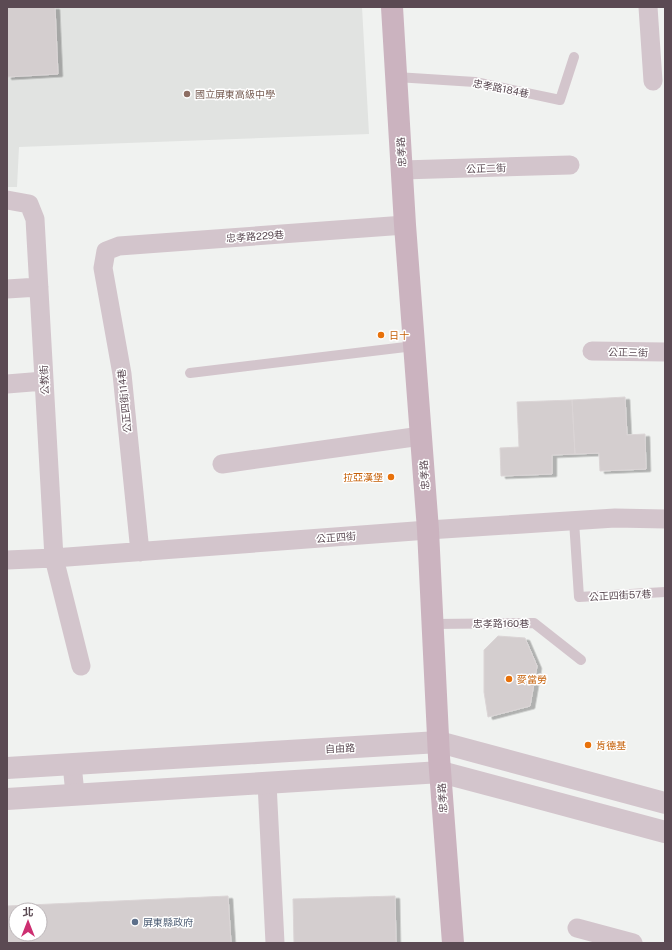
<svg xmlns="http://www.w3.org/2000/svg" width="672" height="950" font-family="'Public Sans','Noto Sans TC',sans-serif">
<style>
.education{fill:#e1e3e1}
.building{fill:#d4cecf;stroke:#dbd5d6;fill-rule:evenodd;filter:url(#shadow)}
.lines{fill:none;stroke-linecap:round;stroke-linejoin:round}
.service{stroke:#d3c5cc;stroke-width:10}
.minor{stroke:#d3c5cc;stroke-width:19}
.tertiary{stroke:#d3c5cc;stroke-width:22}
.primary{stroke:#cbb3bf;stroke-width:22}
.education-dot{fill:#8d6e63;stroke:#fff;stroke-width:1.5}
.food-dot{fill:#e8710a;stroke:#fff;stroke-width:1.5}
.service-dot{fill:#5c6f8a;stroke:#fff;stroke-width:1.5}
.labels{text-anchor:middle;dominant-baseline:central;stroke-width:3;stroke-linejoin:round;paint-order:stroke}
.street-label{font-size:10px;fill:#5b4a53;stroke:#fff}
.education-label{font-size:10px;fill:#785e54;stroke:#fff;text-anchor:start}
.food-label{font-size:10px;fill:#c56008;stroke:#fff;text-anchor:start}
.service-label{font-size:10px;fill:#4e5e75;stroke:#fff;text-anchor:start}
</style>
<defs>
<filter id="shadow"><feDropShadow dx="4.5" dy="2.5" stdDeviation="0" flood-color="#0004"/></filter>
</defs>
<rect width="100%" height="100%" fill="#f0f2f0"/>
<path class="education" d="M7,7H362L369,134L19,147L17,187H7Z"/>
<path class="building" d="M7,7H55L58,74L7,77Z
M625,397L627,435L645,434L646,469L600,471L599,453L575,454L572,400Z
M572,400L575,454L552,455V474L501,476L500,448L519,447L517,402Z
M498,636L525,638L537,666L530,706L488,717L484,692V650Z
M228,896L231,943H7V906ZM16,910H40V934H16Z
M395,896L396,943H294L293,899Z"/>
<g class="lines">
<path class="service" d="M396,77L475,82L560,100L574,57
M190,373L414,346
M574,521L579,597L665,592
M432,624L534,623L581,660"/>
<path class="minor" d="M648,7L653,81
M402,170L570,165
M7,200L29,204L35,219L54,558L81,666
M7,289L39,287
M592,351L665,352
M7,384L44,381
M222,464L421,436
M140,552L122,374L103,268L106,251L119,246L405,225
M7,560L54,558L428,530L615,518L665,519
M72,764L75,794
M267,783L275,943
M577,928L633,943"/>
<path class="tertiary" d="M7,768L439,742L665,803
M7,799L441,772L665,832"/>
<path class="primary" d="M392,7L405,225L428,530L439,757L453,943"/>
</g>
<circle class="education-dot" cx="187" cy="94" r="4"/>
<g class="food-dot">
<circle cx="381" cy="335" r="4"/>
<circle cx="391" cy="477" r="4"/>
<circle cx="509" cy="679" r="4"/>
<circle cx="588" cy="745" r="4"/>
</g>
<circle class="service-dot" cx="135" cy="922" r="4"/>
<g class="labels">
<g class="street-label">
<text transform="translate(501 88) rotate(11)">忠孝路184巷</text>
<text transform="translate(401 152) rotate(-94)">忠孝路</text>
<text transform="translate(486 168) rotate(-2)">公正二街</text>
<text transform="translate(255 236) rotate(-4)">忠孝路229巷</text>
<text transform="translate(628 352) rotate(1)">公正三街</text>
<text transform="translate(44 380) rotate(-93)">公教街</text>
<text transform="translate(124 401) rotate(-96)">公正四街114巷</text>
<text transform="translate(424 475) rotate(-94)">忠孝路</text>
<text transform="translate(336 537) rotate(-4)">公正四街</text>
<text transform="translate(620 595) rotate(-3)">公正四街57巷</text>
<text x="501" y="623">忠孝路160巷</text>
<text transform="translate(340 748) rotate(-3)">自由路</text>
<text transform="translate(442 798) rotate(-94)">忠孝路</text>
</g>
<g class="education-label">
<text x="195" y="94">國立屏東高級中學</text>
</g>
<g class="food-label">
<text x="389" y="335">日十</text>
<text x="383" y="477" text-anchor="end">拉亞漢堡</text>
<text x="517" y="679">麥當勞</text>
<text x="596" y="745">肯德基</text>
</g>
<g class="service-label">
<text x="143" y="922">屏東縣政府</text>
</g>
</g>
<rect width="672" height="950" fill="none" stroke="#5b4a53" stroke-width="16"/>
<g transform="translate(28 922)"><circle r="19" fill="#ffffff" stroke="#bdb7ba"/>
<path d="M0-3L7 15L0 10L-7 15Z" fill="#cd2f71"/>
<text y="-6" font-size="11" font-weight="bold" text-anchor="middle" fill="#5b4a53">北</text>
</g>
</svg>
